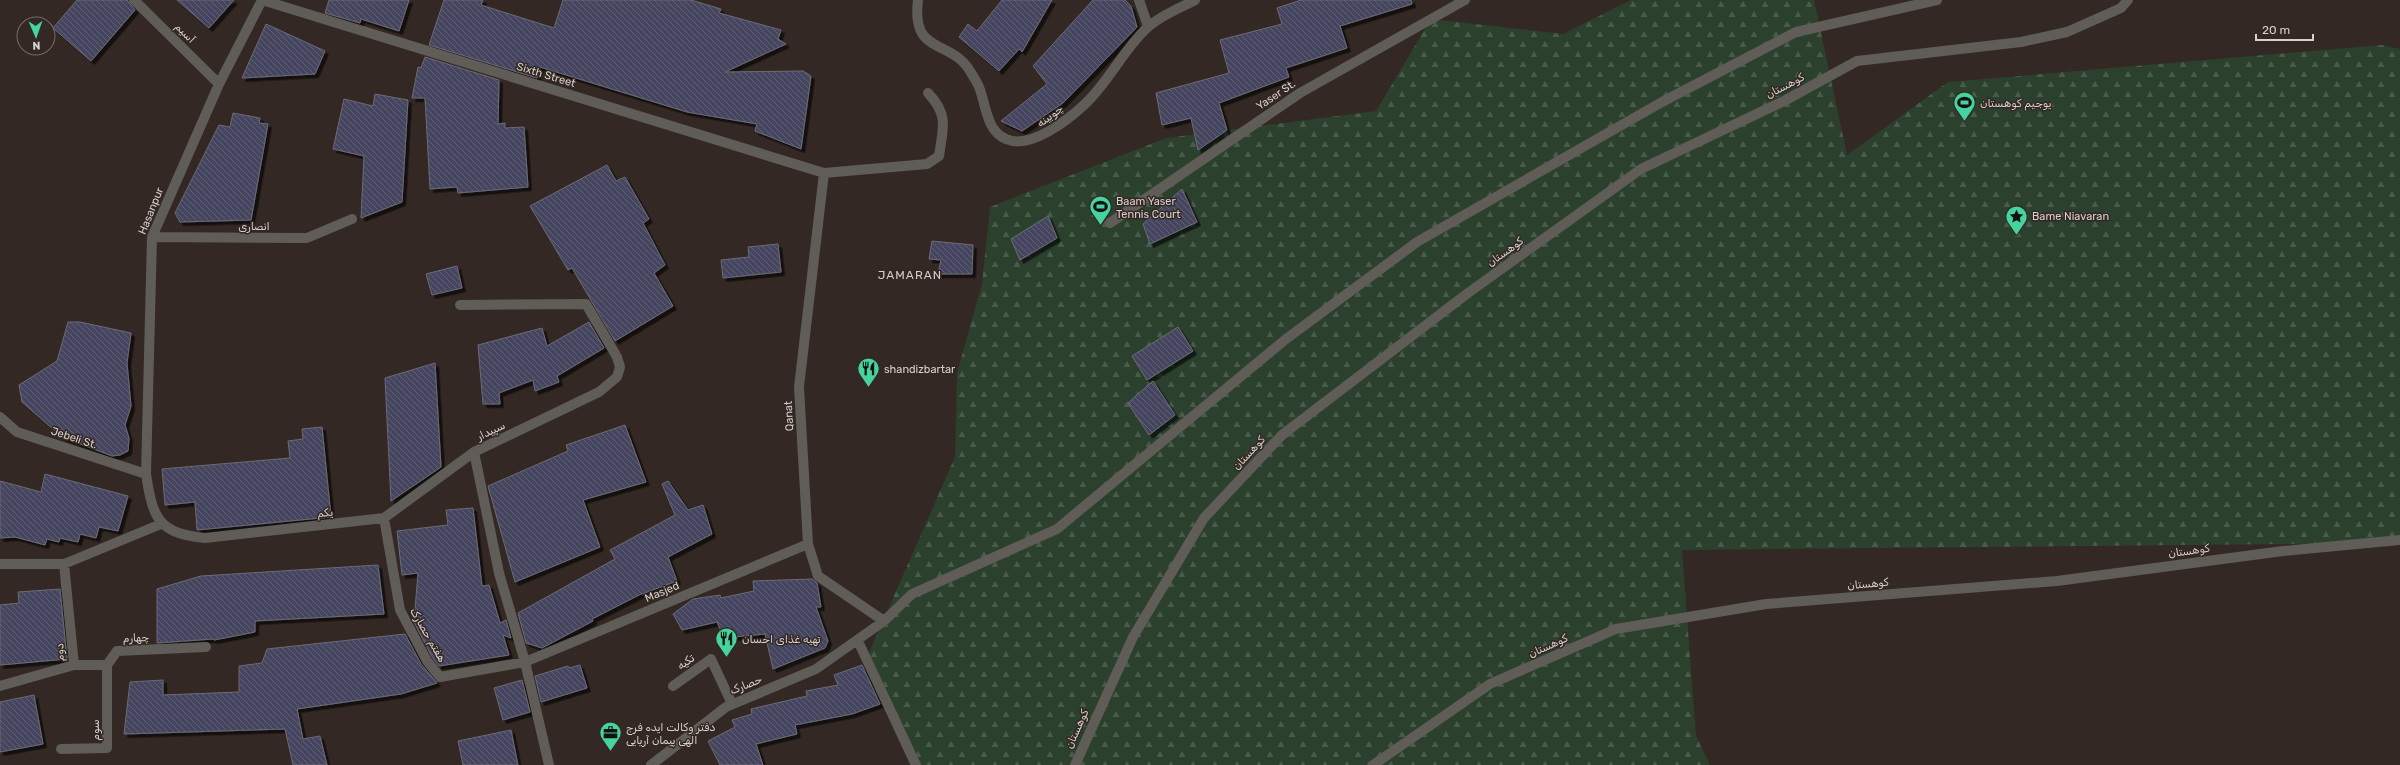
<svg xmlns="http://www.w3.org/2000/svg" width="2400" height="765" font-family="Rubik,'Noto Naskh Arabic',sans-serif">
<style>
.forest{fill:url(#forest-firs)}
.building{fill:url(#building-back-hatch);stroke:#6c6b77;filter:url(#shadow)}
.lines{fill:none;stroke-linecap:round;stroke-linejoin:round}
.minor{stroke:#605c58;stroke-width:10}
.labels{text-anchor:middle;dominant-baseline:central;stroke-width:3;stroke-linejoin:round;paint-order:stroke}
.street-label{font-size:11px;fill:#d7d0cc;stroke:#332823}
.poi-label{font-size:11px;fill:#d7d0cc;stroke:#332823;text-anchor:start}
.neighbourhood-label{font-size:12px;letter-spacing:1px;fill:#d7d0cc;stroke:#332823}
</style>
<defs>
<pattern id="forest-firs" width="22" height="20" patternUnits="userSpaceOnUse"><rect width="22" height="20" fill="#2b402d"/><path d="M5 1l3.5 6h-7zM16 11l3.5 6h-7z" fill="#495b4a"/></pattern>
<pattern id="building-back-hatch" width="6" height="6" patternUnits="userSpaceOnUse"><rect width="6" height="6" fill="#45445e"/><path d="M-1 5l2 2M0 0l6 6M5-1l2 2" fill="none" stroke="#5f5e74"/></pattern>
<filter id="shadow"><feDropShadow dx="3.5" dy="3.5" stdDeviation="0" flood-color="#0009"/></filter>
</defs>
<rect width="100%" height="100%" fill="#332823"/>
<path class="forest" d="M1631,0H1814L1847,155L1948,82L2382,45L2400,49V543L1682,550L1696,736L1710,765H921L868,655L955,457L957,373L982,284L990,207L1166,138L1376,111L1431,19L1563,34Z"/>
<path class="building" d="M77,0H127L135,10L91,61L53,28Z
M177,0H234L209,28Z
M329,0H409L399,31L361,19L360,23L325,13Z
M444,0H483L481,5L554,28L563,0H691L721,9L719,13L781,30L778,39L786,44L725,72L803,71L811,76L801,149L755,131L757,124L687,112L540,67L537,78L429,45Z
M1002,0H1052L1022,52L1019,49L999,71L959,37L968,24L977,31Z
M1093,0H1125L1131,6L1137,27L1063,103L1022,131L1001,121L1047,84L1033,66Z
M1301,0H1411L1412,4L1340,26L1347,48L1286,68L1289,77L1219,103L1227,130L1198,150L1191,118L1162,125L1156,93L1229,73L1220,40L1282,24L1277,8Z
M266,24L325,51L315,74L242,78Z
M425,57L499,80L498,124L505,123V128L524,127L528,187L458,193L457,187L430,189L425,98H412L418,67L421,68Z
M375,94L408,100L402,202L361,218L364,156L333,149L344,99L373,106Z
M233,113L260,118L259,123L268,124L251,220L180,222L175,213L219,125L230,127Z
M607,165L616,181L625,177L649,219L643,223L665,265L654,273L673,306L615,341L572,268L568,270L530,206Z
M1182,189L1197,222L1150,244L1143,224Z
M1048,216L1057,238L1020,260L1011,239Z
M932,241L973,245L972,274H938L941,260L929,259Z
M778,244L781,272L723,278L721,260L749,257L748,247Z
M457,266L462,288L432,295L426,274Z
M68,322H80L131,333L127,363L131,406L125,425L129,438L128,451L120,455L112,456L62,437L22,402L19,385L57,361Z
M589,322L604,348L557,376L559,382L535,391L533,380L499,393L500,404H483L478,345L542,328L547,346Z
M1178,327L1193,351L1147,380L1132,356Z
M435,363L441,467L391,501L385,378Z
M1153,381L1175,415L1149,435L1128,403Z
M625,425L646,482L583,500L600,547L515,582L488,486L568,451L566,445Z
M322,427L331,517L197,530L195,502L165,505L162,469L290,458L288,441L303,439L302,429Z
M45,474L128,496L118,531L99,527L96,538L80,534L78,542L60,538L59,542L47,539L45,545L15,537L0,538V481L41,492Z
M668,481L688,510L703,505L712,534L668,557L677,581L639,595L592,619L593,621L542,648L526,643L518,613L615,559L610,550L675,515L662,484Z
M473,508L482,586L489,585L500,623L506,620L511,638L503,635L509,655L439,666L432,657L414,622L418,573L402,575L397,531L448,525L446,510Z
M378,565L384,614L255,621V632L214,640L213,639L157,643V589L201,576Z
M812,579L817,583L821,607H816L828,641L825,648L773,669L765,634L724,638L717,622L682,630L673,614L693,599L720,595L721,598L754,591L753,581Z
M60,589L67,659L0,665V605L19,603L18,592Z
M405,634L421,664L437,683L401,694L297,709L303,739L320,736L327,765H293L285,729L124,734L130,682L163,680V695L239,692V666L262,663L267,649Z
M580,665L587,688L541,702L535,676L568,666L569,668Z
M862,665L880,704L852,714L795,725L797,734L756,744L763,765H720L708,741L735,727L732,720L752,714L751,709L807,696L806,691L838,685L834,675Z
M522,680L530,712L503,720L494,688Z
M34,695L43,744L0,752V702Z
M511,730L518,765H463L458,741Z"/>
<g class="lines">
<path class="minor" d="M134,0L219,84
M262,0L219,84L152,237L146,474C153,519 158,533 205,538L384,518L474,452L599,392L617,377L620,367L617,357L586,304L460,305
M262,0L824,173L927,164L939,156C943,128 949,115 928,93
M918,0C911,56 950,38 970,71C973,76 977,82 979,87C986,104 986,131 1006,139C1030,150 1068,120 1085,104C1108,83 1125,47 1148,27C1161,15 1180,8 1195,0
M1139,0L1148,26
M824,173L799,387L808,544L818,576L884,621
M1110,223L1300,93L1465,0
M152,237L307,238L352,219
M0,417L17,432L146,474
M474,452L499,573L525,662L549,765
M384,518L400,610L427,661L440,677L525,662L808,544
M0,564H64L161,524
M858,641L916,765
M74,665H107L117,651L206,647
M0,686L74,665L64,564
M673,686L711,659L732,704
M61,749L107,748V665
M651,765L726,707L816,669L884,621L912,594L1057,529L1286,339L1417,242L1662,102L1796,32L1937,0
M1075,765L1133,637L1204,518L1282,435L1468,293L1641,169L1784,101L1857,61L2021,42L2067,32L2121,8L2128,0
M1373,765L1490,684L1616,629L1766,604L2057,581L2283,551L2400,540"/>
</g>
<defs>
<symbol id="stadium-pin" viewBox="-11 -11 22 30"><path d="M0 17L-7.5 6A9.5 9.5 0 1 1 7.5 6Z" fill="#45d49f" stroke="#332823"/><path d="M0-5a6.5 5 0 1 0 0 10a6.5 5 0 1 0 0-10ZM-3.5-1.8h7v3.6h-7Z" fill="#111"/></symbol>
<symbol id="sight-pin" viewBox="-11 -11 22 30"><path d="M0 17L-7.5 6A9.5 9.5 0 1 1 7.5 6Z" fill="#45d49f" stroke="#332823"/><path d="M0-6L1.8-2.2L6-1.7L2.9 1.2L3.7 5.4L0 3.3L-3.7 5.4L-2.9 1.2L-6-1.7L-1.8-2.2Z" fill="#111"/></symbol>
<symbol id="restaurant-pin" viewBox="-11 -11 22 30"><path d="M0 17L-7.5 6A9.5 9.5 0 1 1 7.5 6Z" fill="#45d49f" stroke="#332823"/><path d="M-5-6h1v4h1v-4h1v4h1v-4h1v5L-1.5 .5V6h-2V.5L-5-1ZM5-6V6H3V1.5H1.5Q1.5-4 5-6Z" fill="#111"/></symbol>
<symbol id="office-pin" viewBox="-11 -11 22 30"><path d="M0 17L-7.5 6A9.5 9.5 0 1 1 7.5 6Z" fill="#45d49f" stroke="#332823"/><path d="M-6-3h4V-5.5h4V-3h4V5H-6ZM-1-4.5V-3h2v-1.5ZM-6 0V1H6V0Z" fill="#111"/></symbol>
</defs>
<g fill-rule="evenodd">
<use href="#stadium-pin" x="1952" y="90" width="25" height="34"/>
<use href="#stadium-pin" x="1088" y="194" width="25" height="34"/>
<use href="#sight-pin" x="2004" y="204" width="25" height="34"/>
<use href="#restaurant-pin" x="856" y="356" width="25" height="34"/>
<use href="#restaurant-pin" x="714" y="626" width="25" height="34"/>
<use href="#office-pin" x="598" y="720" width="25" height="34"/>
</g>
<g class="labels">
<g class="street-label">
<text transform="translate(185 33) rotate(45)">آسیم</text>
<text transform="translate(546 75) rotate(17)">Sixth Street</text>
<text transform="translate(1785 86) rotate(-28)">کوهستان</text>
<text transform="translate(1276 95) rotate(-34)">Yaser St.</text>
<text transform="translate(1050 116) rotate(-37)">چوبینه</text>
<text transform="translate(151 211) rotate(-68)">Hasanpur</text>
<text x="254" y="226">انصاری</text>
<text transform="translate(1505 252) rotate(-36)">کوهستان</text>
<text transform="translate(789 416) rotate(-93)">Qanat</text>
<text transform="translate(491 431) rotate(-25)">سپیدار</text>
<text transform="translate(74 438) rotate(18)">Jebeli St.</text>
<text transform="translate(1249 453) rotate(-47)">کوهستان</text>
<text transform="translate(325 513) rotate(-6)">یکم</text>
<text transform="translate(2189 551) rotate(-8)">کوهستان</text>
<text transform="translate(1868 584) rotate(-5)">کوهستان</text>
<text transform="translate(662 592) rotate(-23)">Masjed</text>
<text transform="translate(428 635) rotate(60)">هفتم حصارک</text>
<text transform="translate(136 638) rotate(-2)">چهارم</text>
<text transform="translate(1548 646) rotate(-24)">کوهستان</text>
<text transform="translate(60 652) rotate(-91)">دوم</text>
<text transform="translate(686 662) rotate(-35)">تکیه</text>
<text transform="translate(746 685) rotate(-22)">حصارک</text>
<text transform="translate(1077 729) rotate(-66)">کوهستان</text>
<text transform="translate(95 730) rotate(-90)">سوم</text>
</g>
<g class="poi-label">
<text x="1980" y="103">یوجیم کوهستان</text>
<text x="1116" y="201">Baam Yaser<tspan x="1116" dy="13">Tennis Court</tspan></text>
<text x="2032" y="216">Bame Niavaran</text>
<text x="884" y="369">shandizbartar</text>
<text x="742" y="639">تهیه غذای احسان</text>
<text x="626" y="727">دفتر وکالت ایده فرج<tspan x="626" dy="13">الهی پیمان آریایی</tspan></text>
</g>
<g class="neighbourhood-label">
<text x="910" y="275">JAMARAN</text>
</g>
</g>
<g transform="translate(36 36) rotate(178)"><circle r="19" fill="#332823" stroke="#756b67"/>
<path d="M0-3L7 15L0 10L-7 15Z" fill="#45d49f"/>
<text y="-6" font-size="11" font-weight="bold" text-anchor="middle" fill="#d7d0cc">N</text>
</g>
<path d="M2256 34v6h57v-6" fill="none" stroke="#d7d0cc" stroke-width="2"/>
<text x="2262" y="34" font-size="12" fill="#d7d0cc" stroke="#332823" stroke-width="3" paint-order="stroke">20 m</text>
</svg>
